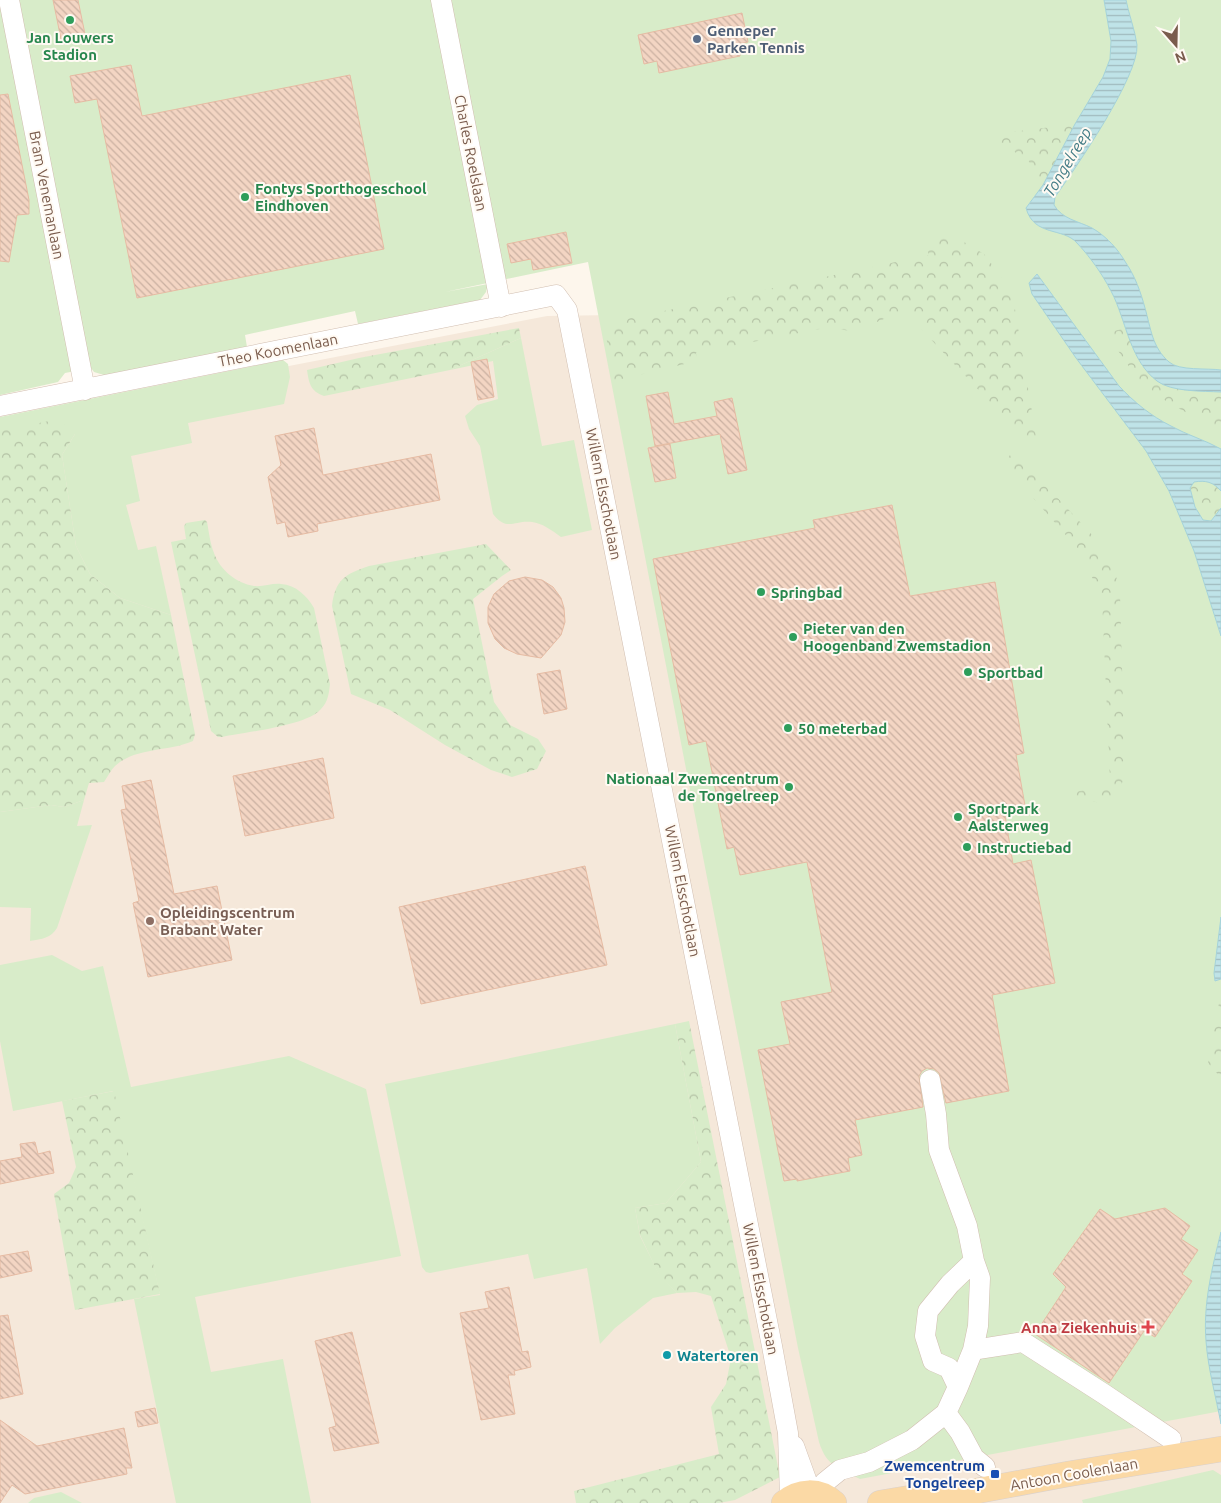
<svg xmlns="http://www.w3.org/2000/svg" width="1221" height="1503" font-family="Ubuntu,sans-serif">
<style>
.residential{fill:#f5e8da}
.green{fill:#d8ecc9}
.forest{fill:url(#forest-crowns)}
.water{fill:url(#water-rules);stroke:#a5d3da}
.building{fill:url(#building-back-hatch);stroke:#e6bba3}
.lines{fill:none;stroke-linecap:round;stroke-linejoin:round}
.minor-casing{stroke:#d1beb0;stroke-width:21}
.major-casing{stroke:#dad1cd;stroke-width:26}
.minor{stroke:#fff;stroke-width:20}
.major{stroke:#fbd9a5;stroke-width:25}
.leisure-dot{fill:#2e9e5b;stroke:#fffaf3;stroke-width:2}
.service-dot{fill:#5c6f8a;stroke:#fffaf3;stroke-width:2}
.education-dot{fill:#8d6e63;stroke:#fffaf3;stroke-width:2}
.health-dot{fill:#e0444e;stroke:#fffaf3;stroke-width:2}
.culture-dot{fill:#0f9aa8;stroke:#fffaf3;stroke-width:2}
.transit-dot{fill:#1a4fb4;stroke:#fffaf3;stroke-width:2}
.labels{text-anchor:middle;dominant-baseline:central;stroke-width:4;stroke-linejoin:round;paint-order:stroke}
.service-label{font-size:15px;font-weight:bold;fill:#4e5e75;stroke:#fffaf3;text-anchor:start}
.leisure-label{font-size:15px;font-weight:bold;fill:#27864d;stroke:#fffaf3;text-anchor:start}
.street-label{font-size:15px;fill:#7a5c4d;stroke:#fffaf3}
.education-label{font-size:15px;font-weight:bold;fill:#785e54;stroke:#fffaf3;text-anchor:start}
.health-label{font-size:15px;font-weight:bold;fill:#be3a42;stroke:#fffaf3;text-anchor:end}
.culture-label{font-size:15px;font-weight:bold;fill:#0d838f;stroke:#fffaf3;text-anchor:start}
.transit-label{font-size:15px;font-weight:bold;fill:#164399;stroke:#fffaf3;text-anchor:end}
.water-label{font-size:16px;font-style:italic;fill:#437c86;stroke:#fffaf3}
</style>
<defs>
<pattern id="forest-crowns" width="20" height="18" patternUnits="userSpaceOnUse" patternTransform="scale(1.25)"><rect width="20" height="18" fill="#d8ecc9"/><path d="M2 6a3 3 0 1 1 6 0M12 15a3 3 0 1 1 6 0" fill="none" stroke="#b4c2a5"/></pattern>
<pattern id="water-rules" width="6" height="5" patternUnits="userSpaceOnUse" patternTransform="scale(1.25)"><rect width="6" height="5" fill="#bfe3e8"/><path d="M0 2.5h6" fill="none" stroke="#a0bbbe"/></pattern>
<pattern id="building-back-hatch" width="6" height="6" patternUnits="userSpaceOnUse" patternTransform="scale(1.25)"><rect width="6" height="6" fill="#f3d5c3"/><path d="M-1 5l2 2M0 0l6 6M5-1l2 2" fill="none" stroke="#cab0a1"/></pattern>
</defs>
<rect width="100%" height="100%" fill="#fdf6ec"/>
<path class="residential" d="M1221,301V1503H0V422L547,316L944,310Z"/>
<path class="green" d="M0,0H1221V1411L860,1479C838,1467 827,1467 819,1442L798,1348L588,262L445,292L488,284L486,292L480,300L358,324L355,311L245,335L247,347L104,375L94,372L91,368L65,373L58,382L0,395Z
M521,338L542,446L574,440L592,530L561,537C553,531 542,523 532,522C514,520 507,532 493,514L480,446L469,429L465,416L477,405L498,399L493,361L450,370Z
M283,360L288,364L290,377L284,404L188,423L192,443L131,456L140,501L126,505L138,550L156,546L171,615L120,598L90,574L76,546L62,455L75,434L0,431V417Z
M84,800L77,826L92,825L57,928C51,938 42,939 30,941L31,908L0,907V812L51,805L64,807Z
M52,955L82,971L103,966L131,1087L289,1056L366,1089L401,1256L195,1297L211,1372L283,1359L311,1503H176L134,1299L160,1295L113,1091L13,1111L0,1041V965Z
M675,1024L701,1162L666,1203L635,1208L640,1236L659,1274L677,1293L653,1298L615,1328L600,1344L587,1268L534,1279L528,1254L430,1273L426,1272L422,1267L385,1084Z
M1213,1470L1221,1475V1503H1083L1082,1500Z
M61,1492L82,1503H28L34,1498Z"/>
<path class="forest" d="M1075,124L1043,185L1028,160L987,135Z
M945,237L964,242L984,254L1012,291L1039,454L906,313L893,315L854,332L830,327L696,353L697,361L614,381L605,330L607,326L612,322L929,255L924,240Z
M519,328L521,338L450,370L324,396C310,391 309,383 307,370L359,358Z
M1126,328L1139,361L1193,390L1221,392V429C1198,418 1172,407 1152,391C1134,378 1119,351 1106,333Z
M49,421L70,426L75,434L62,455L76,546L90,574L120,598L171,615L195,734L193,741C168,752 136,747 115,766C111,770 108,776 104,782L89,783L84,800L64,807L51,805L0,812V431Z
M1013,450L1095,538L1115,571L1120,594L1125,776L1112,806L1063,794L1103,787L1110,780L1102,598L1079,550L1004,465Z
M1206,480L1217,486L1221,491V508L1211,522L1203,520L1195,507L1190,488L1194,482Z
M205,520L207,522C209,532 210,543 214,553C220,570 236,583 254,586C263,587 272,583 281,584C296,585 307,596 314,608L330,684C329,693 328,702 321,709C307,726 245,732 222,737H218L211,731L171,542L186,539L184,526L186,523Z
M486,544L511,570L502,576L473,599L494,702L510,725L538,739L546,751L537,769L512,777L491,770L445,745L390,710L351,694L332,606C335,580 345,574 369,566Z
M1221,992V1078L1208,1063Z
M689,1021L780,1477L735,1500L719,1503H576L574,1491L719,1454L711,1407L726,1384L731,1358L711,1296L696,1292L677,1293L659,1275L640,1235L635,1208L666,1203L701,1162L675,1024Z
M114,1091L160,1294L75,1310L54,1194L69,1183L76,1167L62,1101Z"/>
<path class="water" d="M1104,0H1126C1129,15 1135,30 1137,45C1139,76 1075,169 1055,197L1054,205C1062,219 1078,221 1092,228C1106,236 1118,249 1126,263C1135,276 1141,293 1145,308C1151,329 1152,347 1169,362C1179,371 1207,368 1221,370V392C1203,391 1171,392 1157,381C1131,361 1127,326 1114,297C1105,278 1092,259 1077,243C1063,227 1034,237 1026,208L1043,185L1075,124L1103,77L1110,59L1111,41Z
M1037,274L1119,386C1134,402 1151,416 1171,426C1187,435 1205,440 1221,449V491C1213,482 1206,480 1194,482L1190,488L1195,507L1203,520L1211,521L1221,508V636L1194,551L1169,491L1146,451L1076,358L1032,294L1029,283Z
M1221,917V979L1215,981L1214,973Z
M1221,1232V1424C1216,1397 1208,1369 1206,1341C1203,1304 1212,1268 1221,1232Z"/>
<path class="building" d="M53,0H78L86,39L62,44Z
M742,13L748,42L739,44L740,56L659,73L657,61L644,64L638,35Z
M131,65L142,116L350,75L384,249L137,298L97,99L75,103L70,76Z
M8,94L29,200V214L17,215L9,262L0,261V95Z
M566,232L572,263L533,270L531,259L511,263L507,244Z
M487,359L494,397L478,400L471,362Z
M668,392L674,424L717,416L714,402L732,398L747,470L728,474L720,434L655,446L646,396Z
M314,428L323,475L431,454L440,500L317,524L318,531L288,537L285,522L277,524L268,477L281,465L275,436Z
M670,444L676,478L655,482L648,448Z
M892,505L910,596L995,582L1024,753L1016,755L1026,811L1005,815L1013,864L1031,860L1055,983L992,995L1009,1091L946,1103L939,1073L934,1069L927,1068L922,1071L919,1076L923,1107L855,1120L862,1155L848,1158L850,1171L797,1181V1179L784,1181L758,1050L790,1044L781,1002L832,992L807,862L740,875L734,847L727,849L706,741L689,745L653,559L815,528L813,520Z
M525,577L542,580L553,587L561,598L564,608L565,622L561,635L541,658L517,654L504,648L495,639L488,623V607L494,594L509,581Z
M560,670L567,709L544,714L537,674Z
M323,758L334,818L245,836L233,776Z
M151,780L174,894L217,886L232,960L148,977L133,903L139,901L121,810L126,809L122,786Z
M585,866L607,965L421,1004L399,907Z
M35,1142L38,1154L50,1151L54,1173L0,1184V1161L22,1157L20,1144Z
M1165,1208L1190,1226L1181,1239L1198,1250L1182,1274L1192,1281L1155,1337L1144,1331L1109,1383L1035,1334L1066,1287L1053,1274L1100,1209L1115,1219Z
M28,1251L32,1271L0,1278V1256Z
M509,1287L522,1352L528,1351L531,1367L514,1371L515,1375H508L515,1414L481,1420L460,1313L489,1308L485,1292Z
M8,1315L23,1394L0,1399V1316Z
M352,1332L379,1443L334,1451L329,1428L336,1426L315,1341Z
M155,1408L158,1423L138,1427L135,1412Z
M0,1420L37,1446L124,1428L132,1468H126L127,1474L25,1494L12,1485L0,1503Z"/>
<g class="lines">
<defs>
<path id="minor" d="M9,0L85,390
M441,0L501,307
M0,406L556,295L567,310L772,1346L788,1433L790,1498
M930,1080L936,1114L939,1150L967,1226L974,1261L980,1278L978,1326L973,1350
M958,1387L949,1368L933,1361L925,1336L928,1311L950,1284L974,1261
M946,1413L960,1432L974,1458L985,1467
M794,1446L811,1493
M824,1483L840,1470L869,1462L912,1440L946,1413L958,1387L973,1350L1023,1342L1104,1394L1171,1439"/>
<path id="major" d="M784,1503C799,1490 819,1489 834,1503
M880,1503L910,1498L928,1500
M921,1503L928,1500L1068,1474L1221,1449"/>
</defs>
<use href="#minor" class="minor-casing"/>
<use href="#major" class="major-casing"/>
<use href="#minor" class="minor"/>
<use href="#major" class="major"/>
</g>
<g class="leisure-dot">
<circle cx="70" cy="20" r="5"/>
<circle cx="245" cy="197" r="5"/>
<circle cx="761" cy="592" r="5"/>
<circle cx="793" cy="637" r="5"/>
<circle cx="968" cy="672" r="5"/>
<circle cx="788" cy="728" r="5"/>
<circle cx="789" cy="787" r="5"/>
<circle cx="958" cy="817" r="5"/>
<circle cx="967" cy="847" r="5"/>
</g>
<circle class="service-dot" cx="697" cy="39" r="5"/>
<circle class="education-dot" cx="150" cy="921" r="5"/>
<path class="health-dot" d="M1145.5 1319.5h5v5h5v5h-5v5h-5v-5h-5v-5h5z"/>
<circle class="culture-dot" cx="667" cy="1355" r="5"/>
<rect class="transit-dot" x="990" y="1469" width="10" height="10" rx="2.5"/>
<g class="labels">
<g class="service-label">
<text x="707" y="30">Genneper<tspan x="707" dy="17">Parken Tennis</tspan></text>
</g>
<g class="leisure-label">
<text x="70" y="37" text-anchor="middle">Jan Louwers<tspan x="70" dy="17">Stadion</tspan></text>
<text x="255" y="188">Fontys Sporthogeschool<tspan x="255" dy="17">Eindhoven</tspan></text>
<text x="771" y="592">Springbad</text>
<text x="803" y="628">Pieter van den<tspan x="803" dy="17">Hoogenband Zwemstadion</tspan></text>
<text x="978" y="672">Sportbad</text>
<text x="798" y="728">50 meterbad</text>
<text x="779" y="778" text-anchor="end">Nationaal Zwemcentrum<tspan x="779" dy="17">de Tongelreep</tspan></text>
<text x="968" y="808">Sportpark<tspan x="968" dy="17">Aalsterweg</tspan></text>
<text x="977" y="847">Instructiebad</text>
</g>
<g class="street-label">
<text transform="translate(471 153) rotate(79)">Charles Roelslaan</text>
<text transform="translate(47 195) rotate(79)">Bram Venemanlaan</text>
<text transform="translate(278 350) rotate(-11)">Theo Koomenlaan</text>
<text transform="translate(604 494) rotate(79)">Willem Elsschotlaan</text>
<text transform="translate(683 891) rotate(79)">Willem Elsschotlaan</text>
<text transform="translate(761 1289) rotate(79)">Willem Elsschotlaan</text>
<text transform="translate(1074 1474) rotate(-10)">Antoon Coolenlaan</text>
</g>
<g class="education-label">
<text x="160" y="912">Opleidingscentrum<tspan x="160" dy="17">Brabant Water</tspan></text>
</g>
<g class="health-label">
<text x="1137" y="1327">Anna Ziekenhuis</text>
</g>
<g class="culture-label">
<text x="677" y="1355">Watertoren</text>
</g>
<g class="transit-label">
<text x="985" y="1465">Zwemcentrum<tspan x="985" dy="17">Tongelreep</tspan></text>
</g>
<g class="water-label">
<text transform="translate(1067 162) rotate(-59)">Tongelreep</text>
</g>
</g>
<g transform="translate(1176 45) rotate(160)" stroke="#fffaf3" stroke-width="4" paint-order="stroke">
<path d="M0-4L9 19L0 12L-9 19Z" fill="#7a5c4d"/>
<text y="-8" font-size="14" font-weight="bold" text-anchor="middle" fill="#7a5c4d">N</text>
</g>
</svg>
